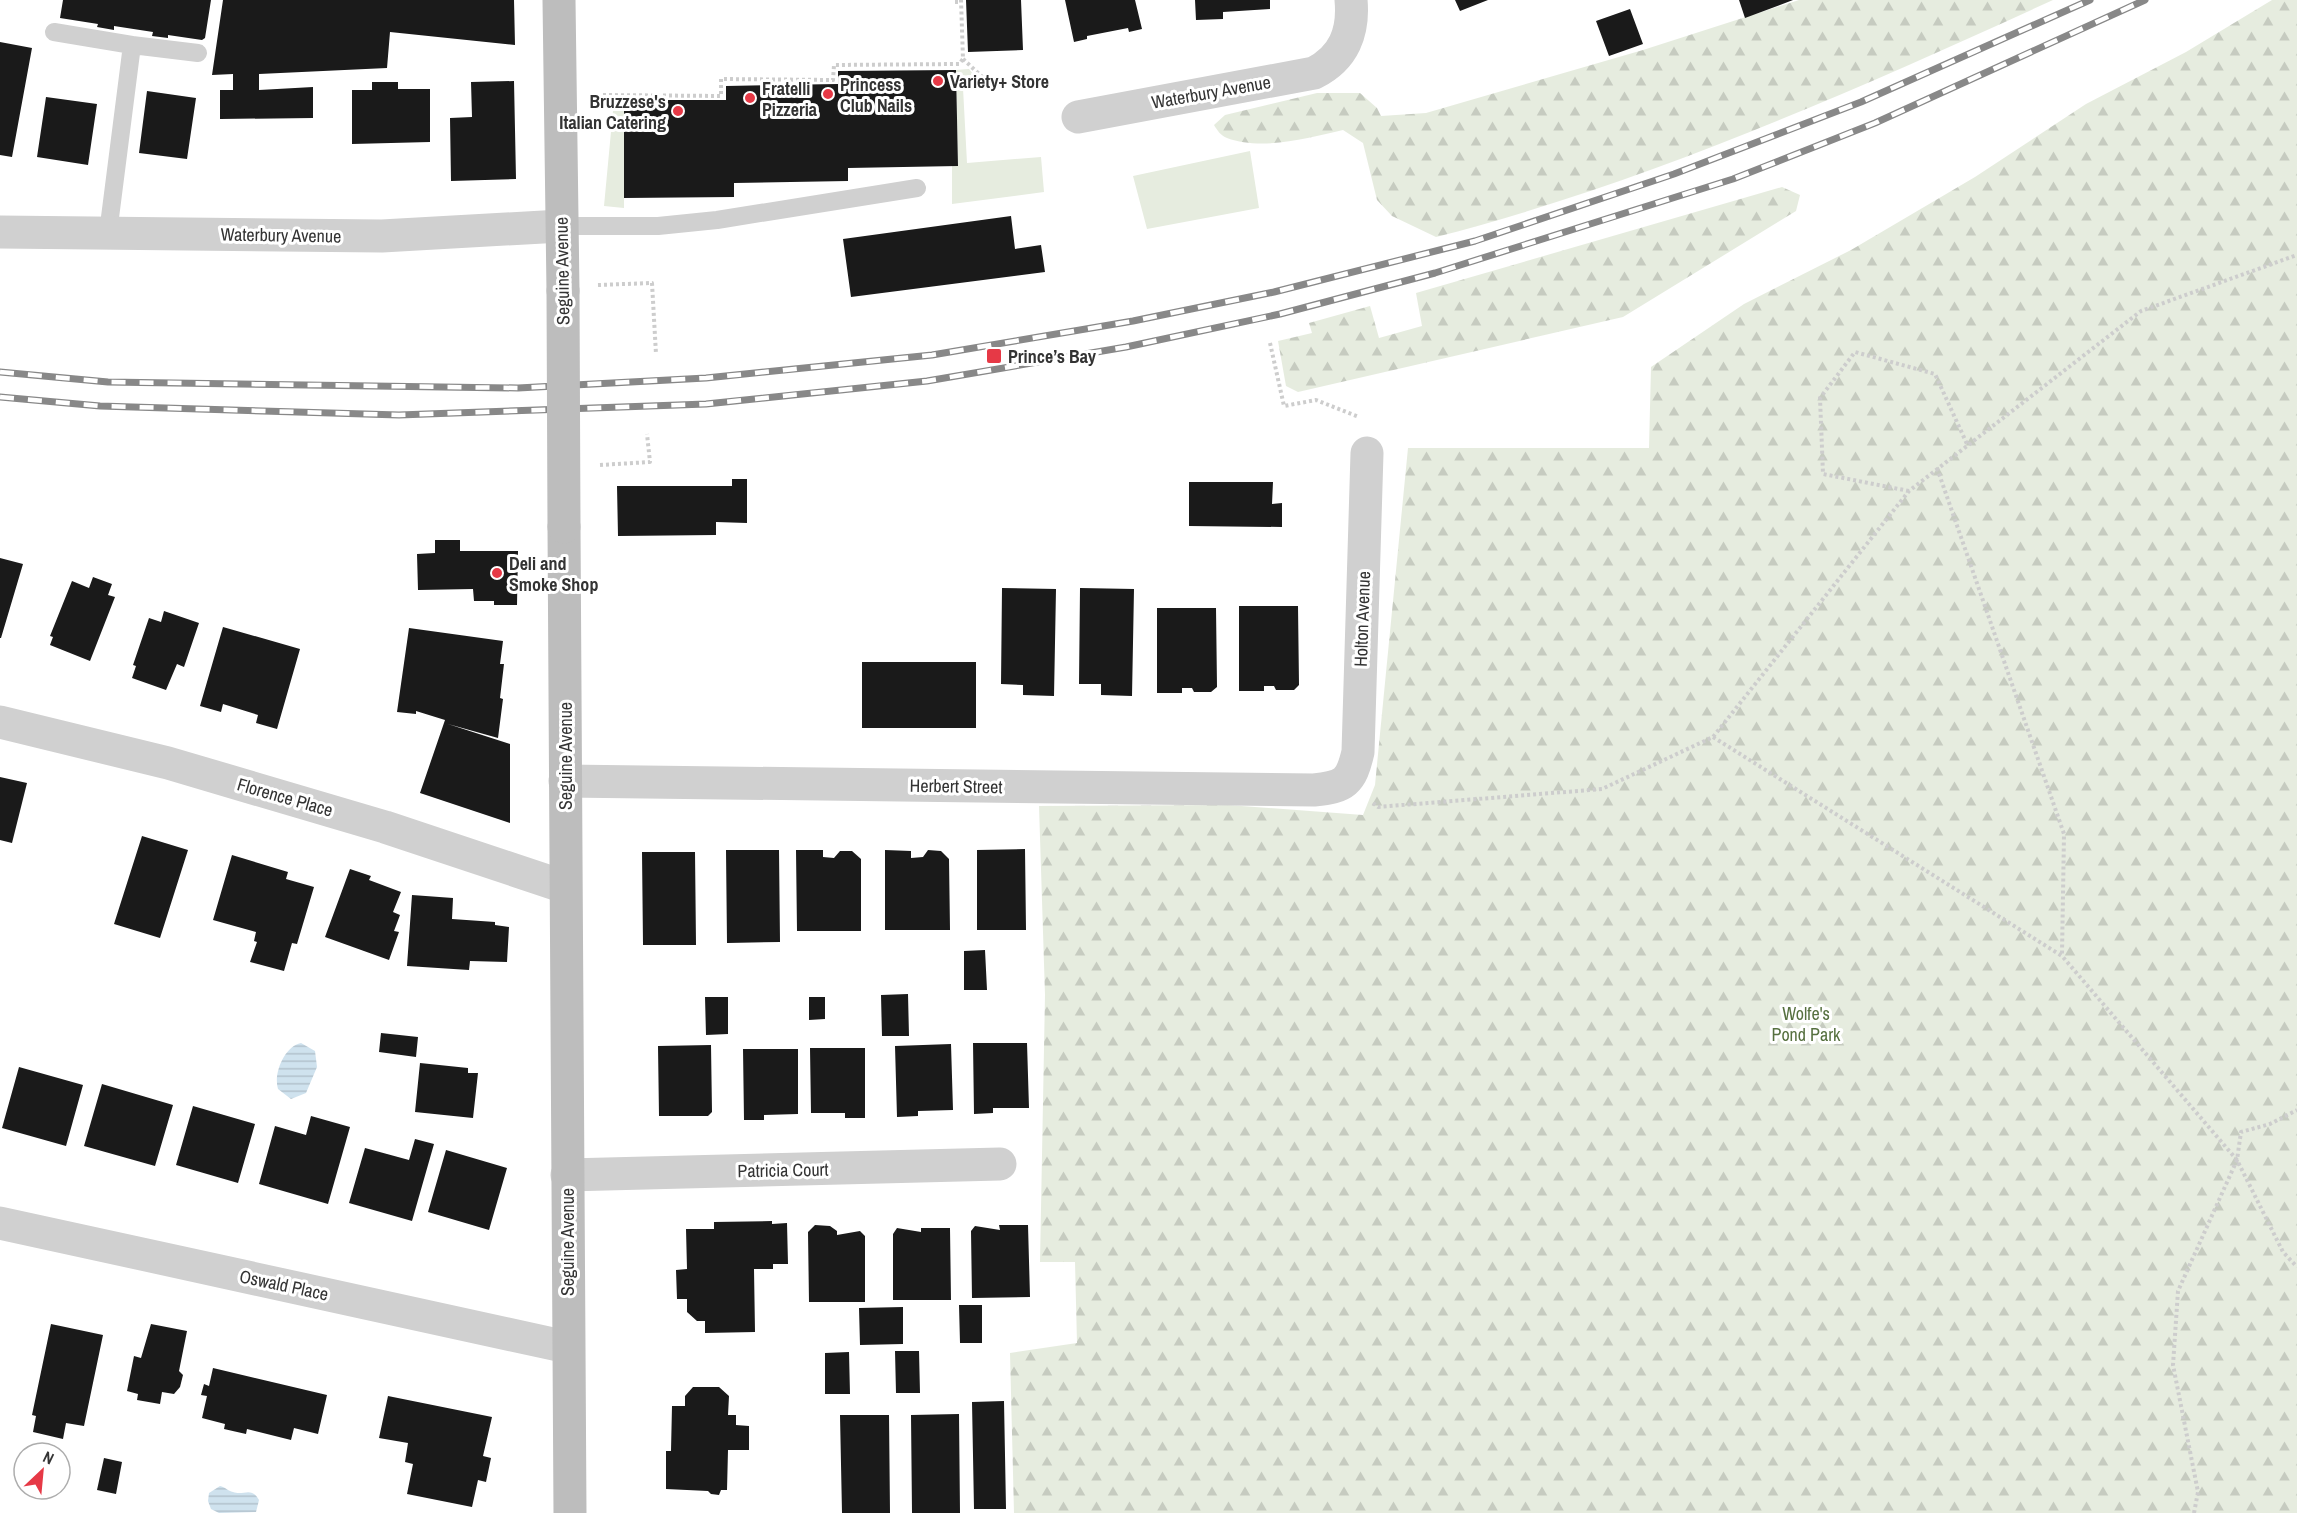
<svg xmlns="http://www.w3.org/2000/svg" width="2297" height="1513" font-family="'Archivo Narrow',sans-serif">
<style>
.green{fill:#e6ecdf}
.forest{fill:url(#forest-firs)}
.water{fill:url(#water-rules)}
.building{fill:#1a1a1a}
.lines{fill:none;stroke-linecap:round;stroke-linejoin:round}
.path{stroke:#cdcdcd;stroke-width:4;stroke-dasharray:3 3;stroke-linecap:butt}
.lane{stroke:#d0d0d0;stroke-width:18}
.street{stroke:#d0d0d0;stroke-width:33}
.secondary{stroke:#bdbdbd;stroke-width:33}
.rail-casing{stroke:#888;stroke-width:7}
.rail{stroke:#fff;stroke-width:4.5;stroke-dasharray:14;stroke-linecap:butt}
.secondary-bridge{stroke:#bdbdbd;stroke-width:33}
.poi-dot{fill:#e63946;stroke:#fff;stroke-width:2}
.labels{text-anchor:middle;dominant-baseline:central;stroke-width:6;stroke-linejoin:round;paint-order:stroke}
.poi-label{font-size:18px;font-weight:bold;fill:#333;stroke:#fff;text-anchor:start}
.street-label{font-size:18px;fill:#333;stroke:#fff}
.park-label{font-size:18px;fill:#56703f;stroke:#fff}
</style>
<defs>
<pattern id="forest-firs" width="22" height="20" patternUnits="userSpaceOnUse" patternTransform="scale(1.5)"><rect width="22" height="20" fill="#e6ecdf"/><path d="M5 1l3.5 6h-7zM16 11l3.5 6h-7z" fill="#c6cbc0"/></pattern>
<pattern id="water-rules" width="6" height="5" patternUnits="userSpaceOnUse" patternTransform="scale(1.5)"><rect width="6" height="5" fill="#cfe2ee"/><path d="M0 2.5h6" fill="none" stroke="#b2c2cd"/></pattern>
</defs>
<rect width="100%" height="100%" fill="#fff"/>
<path class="green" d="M969,69L984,87L963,88L967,163L1041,157L1044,192L952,204V166H958L956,70Z
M614,100H624V208L604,206Z
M1250,151L1259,208L1147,229L1133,176Z"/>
<path class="forest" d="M1799,0H2053C1853,91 1650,182 1436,237L1392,216L1377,200L1363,143L1343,130C1308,138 1262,151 1227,138C1221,136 1217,130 1214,125L1225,115L1317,93H1360L1377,108L1381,116L1426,113L1643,50Z
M2272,0H2297V1513H1014L1010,1353L1077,1343L1075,1262H1040L1045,995L1039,806L1228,805L1363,815L1375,785L1408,448H1649L1651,367L1744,304L1851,250L1975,177L2086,104L2186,52Z
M1782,187L1800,195L1796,211L1623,317L1298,392L1286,386L1278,341L1312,333L1309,323L1370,306L1379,338L1422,326L1416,293Z"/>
<path class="water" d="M301,1043L315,1051L317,1067L306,1093L291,1099L278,1089C273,1073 285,1046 301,1043Z
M220,1486C225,1487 228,1491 233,1492C244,1496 251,1486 259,1500L256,1512L219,1513L211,1509L208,1501L209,1493Z"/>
<path class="building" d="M63,0H211L205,38L202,40L168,35V38L152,36L153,32L114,26V30L97,27L98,24L60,18Z
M223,0H514L515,45L390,32L387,68L259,74V90L313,87V118L220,119V90H233V74L212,75Z
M966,0H1021L1023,50L968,52Z
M1065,0H1135L1142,29L1129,32L1128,28L1087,36V39L1074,42Z
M1195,0H1270V9L1223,12V19L1196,20Z
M1455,0H1488L1460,11Z
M1739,0H1793L1745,18Z
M1630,9L1643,44L1609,56L1596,21Z
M0,42L32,48L12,157L0,155Z
M956,70L958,166L848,168V181L734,183V197L624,198V100H726V86L838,84V71Z
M514,81L516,179L451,181L450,118L472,117L471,82Z
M372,82H398V89H430V142L352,144V90H372Z
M147,91L196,98L187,159L139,153Z
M46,97L97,104L88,165L37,157Z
M1011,216L1015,249L1041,245L1045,272L851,297L843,239Z
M732,479H747V523L716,522V535L618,536L617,486H732Z
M1189,482H1273L1272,504L1282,503V527L1189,526Z
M435,540H460V551H518L517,605H494V601H474L473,589L418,590L417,554L435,553Z
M0,558L23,564L1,638H0Z
M93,577L112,584L108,595L115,597L90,661L50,645L53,637L50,636L72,581L89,588Z
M1002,588L1056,589L1054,696L1023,695V685L1001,684Z
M1080,588L1134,589L1132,696L1101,695V684H1079Z
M1239,606H1298L1299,685L1294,690H1276L1274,686H1264V691H1239Z
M1157,608H1216L1217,687L1211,692H1194L1192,688H1182V693H1157Z
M164,611L199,623L184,667L177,664L166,690L132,678L136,666L133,665L149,618L161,622Z
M223,627L300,649L277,729L256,723L258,715L223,704L221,712L200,706Z
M409,628L503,641L500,664H504L500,698L503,699L498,738L448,724L510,744V823L420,793L445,720L416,711V714L397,712Z
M862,662H976V728H862Z
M0,777L27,783L12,843L0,840Z
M142,836L188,850L160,938L114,924Z
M1025,849L1026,930H977V850Z
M726,850H779L780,942L727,943Z
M796,850H823V857L834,858L840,851H852L861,859V931H797Z
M885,850L911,851V858L923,857L928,850L941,851L949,859L950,930H885Z
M642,852H695L696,945H643Z
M232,855L288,872L286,879L314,887L297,944L292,943L284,971L250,962L257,942L254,941L256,932L213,920Z
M350,869L371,876L369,880L401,892L393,912L400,915L394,931L399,932L389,960L325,937Z
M412,895L453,898L452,919L495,922V925L509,927L507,962L470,961L469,970L407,966Z
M985,950L987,990H964V951Z
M908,994L909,1036H882L881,995Z
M705,997H728V1034L706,1035Z
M809,997H825V1019L809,1020Z
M381,1033L418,1037L416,1057L379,1052Z
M973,1043H1027L1029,1108H993V1113L974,1114Z
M951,1044L953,1110L918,1111V1116L897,1117L895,1046Z
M711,1045L712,1112L708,1116H659L658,1046Z
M810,1048H865V1118H845V1113H811Z
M743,1049H798V1114L764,1115V1120H744Z
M420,1063L468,1068V1073H478L473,1118L415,1112Z
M19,1067L83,1085L66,1146L2,1128Z
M102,1084L173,1105L155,1166L84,1146Z
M193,1106L255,1124L238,1183L176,1165Z
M311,1116L350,1127L328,1204L259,1184L275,1126L306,1135Z
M415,1139L434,1144L412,1221L349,1203L365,1148L409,1160Z
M446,1150L507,1168L489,1230L428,1212Z
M772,1221V1224L787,1223L788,1264H773V1269H754L755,1332L705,1333V1321H697L687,1312V1299H677L676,1270L687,1269L686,1229H714V1222Z
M815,1225L830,1226L837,1231V1235L860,1231L865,1236V1302H809L808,1232Z
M999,1225H1028L1030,1297L972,1298L971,1231L975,1226L1000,1230Z
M897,1228L921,1232V1228H950L951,1300H893V1234Z
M959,1305H982V1343H960Z
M903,1307V1344L860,1345L859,1308Z
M51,1324L103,1335L84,1426L66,1423L63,1439L33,1432L36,1416L32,1415Z
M151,1324L187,1331L179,1371L183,1375L180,1387L174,1394L162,1392L160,1404L137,1400L138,1394L127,1391L134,1356L141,1358Z
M895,1351H919L920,1393H896Z
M849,1352L850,1394H825V1353Z
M213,1368L327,1395L318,1434L294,1428L291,1440L247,1429L246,1434L224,1429L225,1424L202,1418L207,1396L201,1395L204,1384L209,1386Z
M693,1387H719L729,1396L728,1415H736V1425L749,1426V1450H728L727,1490H721L719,1495L711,1494L708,1491L666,1489V1451H671L672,1406H685V1396Z
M388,1396L492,1417L483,1456L491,1458L486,1482L478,1480L472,1507L407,1494L413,1464L405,1462L408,1443L379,1438Z
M1004,1401L1006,1509H974L972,1402Z
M959,1414L960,1513H912L911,1415Z
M840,1415H889L890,1513H842Z
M104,1458L122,1462L116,1494L97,1490Z"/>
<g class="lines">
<path class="path" d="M955,2H961
M963,59L991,85
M603,95L721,96V79L833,80L834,65L959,64L963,59L961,0
M598,285L652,283L656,354
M1270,343L1284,406L1316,400L1359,417
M600,465L650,462L647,434
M1937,468L2064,834L2062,955
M1909,491L1823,474L1820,398L1855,352L1935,374L1967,444
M1713,737L2062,956L2237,1160L2283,1252L2297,1267
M1373,803L1378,807L1602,789L1713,737L1909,491L2141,311L2297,255
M2194,1513L2198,1492L2173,1365L2178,1291L2237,1160L2241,1132L2270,1124L2297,1110"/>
<path class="lane" d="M54,32L132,45
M561,226H658L717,220L917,188
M108,233L132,45L198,53"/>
<path class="street" d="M1078,117L1314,73C1344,58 1354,32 1351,0
M0,232L382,236L561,226
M0,722L168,763L385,827L565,887
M565,781L1314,790C1345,787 1351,782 1358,752L1367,453
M567,1175L1000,1164
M0,1223L567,1347"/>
<path class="secondary" d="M559,0L563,291
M564,527L570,1513"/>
<defs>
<path id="rail" d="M0,372L108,382L518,388L706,378L932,355L1133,321L1274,292L1475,241L1674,174L1861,102L2090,0
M0,397L100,406L399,415L706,404L927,381L1126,347L1280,314L1435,273L1733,179L1875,123L2145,0"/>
</defs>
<use href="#rail" class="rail-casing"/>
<use href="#rail" class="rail"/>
<path class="secondary-bridge" d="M563,291L564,527"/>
</g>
<g class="poi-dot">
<circle cx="938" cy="81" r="6"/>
<circle cx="828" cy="94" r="6"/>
<circle cx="750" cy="98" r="6"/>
<circle cx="678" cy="111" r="6"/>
<rect x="986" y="348" width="16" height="16" rx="3"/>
<circle cx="497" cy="573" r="6"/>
</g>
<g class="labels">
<g class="poi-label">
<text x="950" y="81">Variety+ Store</text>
<text x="840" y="84">Princess<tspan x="840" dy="21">Club Nails</tspan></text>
<text x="762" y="88">Fratelli<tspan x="762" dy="21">Pizzeria</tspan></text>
<text x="666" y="101" text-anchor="end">Bruzzese's<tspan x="666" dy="21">Italian Catering</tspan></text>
<text x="1008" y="356">Prince’s Bay</text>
<text x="509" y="563">Deli and<tspan x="509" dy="21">Smoke Shop</tspan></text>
</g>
<g class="street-label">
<text transform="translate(1211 92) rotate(-10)">Waterbury Avenue</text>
<text transform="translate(281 235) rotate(1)">Waterbury Avenue</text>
<text transform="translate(562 271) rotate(-91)">Seguine Avenue</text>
<text transform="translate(1362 619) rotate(-88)">Holton Avenue</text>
<text transform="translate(565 756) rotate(-90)">Seguine Avenue</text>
<text transform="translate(956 786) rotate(1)">Herbert Street</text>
<text transform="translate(285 797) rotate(16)">Florence Place</text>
<text transform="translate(783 1170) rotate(-1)">Patricia Court</text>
<text transform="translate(567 1242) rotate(-90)">Seguine Avenue</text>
<text transform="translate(284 1285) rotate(12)">Oswald Place</text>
</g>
<g class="park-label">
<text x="1806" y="1013">Wolfe's<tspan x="1806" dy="21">Pond Park</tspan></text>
</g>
</g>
<g transform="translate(42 1471) rotate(26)"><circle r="28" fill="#ffffff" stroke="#adadad" stroke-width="1.5"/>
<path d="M0-4.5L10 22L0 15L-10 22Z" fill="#e63946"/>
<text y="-9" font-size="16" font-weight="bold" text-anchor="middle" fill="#333333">N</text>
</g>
</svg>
